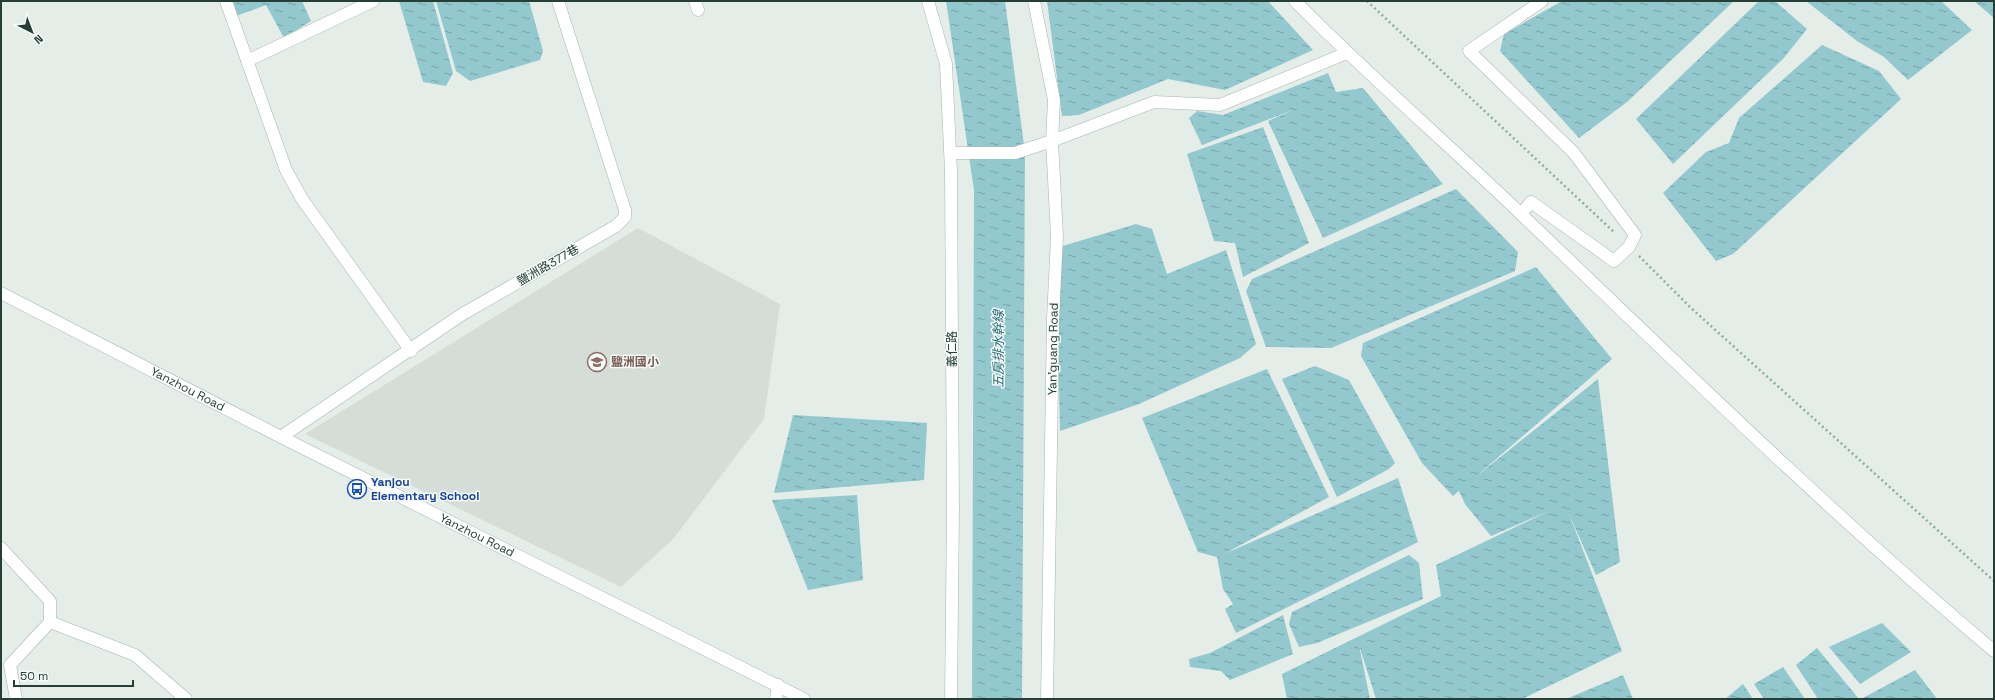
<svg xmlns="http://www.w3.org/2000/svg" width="1995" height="700" font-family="'Space Grotesk','Noto Sans TC',sans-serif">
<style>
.built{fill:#d4ddd8}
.water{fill:url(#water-ripples)}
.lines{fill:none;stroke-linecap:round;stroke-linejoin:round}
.minor-casing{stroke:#a8b5b0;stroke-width:13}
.path{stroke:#88afa1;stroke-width:2.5;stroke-dasharray:2 3;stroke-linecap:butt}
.minor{stroke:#fff;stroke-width:12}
.labels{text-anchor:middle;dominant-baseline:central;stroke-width:3;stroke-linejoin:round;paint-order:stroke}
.street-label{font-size:12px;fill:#253e36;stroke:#f6faf8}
.education-label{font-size:12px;font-weight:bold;fill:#785e54;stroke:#f6faf8;text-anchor:start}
.transit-label{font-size:12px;font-weight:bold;fill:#164399;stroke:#f6faf8;text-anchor:start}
.water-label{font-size:13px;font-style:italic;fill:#236d77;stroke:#f6faf8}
</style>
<defs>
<pattern id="water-ripples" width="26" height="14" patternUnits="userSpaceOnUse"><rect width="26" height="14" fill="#92c8ce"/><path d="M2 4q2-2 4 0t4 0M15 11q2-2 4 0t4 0" fill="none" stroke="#77a4a8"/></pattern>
</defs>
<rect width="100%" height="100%" fill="#e5ede9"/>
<path class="built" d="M638,228L780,304L764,419L674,538L621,587L305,434Z"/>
<path class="water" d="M230,1H302L311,21L284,38L266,5L236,16Z
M399,1H433L453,73L446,86L423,82Z
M436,1H529L543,51L540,60L470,81L456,71Z
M946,1H1005L1025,153L1022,699H972L974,190Z
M1047,1H1268L1313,50L1225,90L1168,79L1079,115L1062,116Z
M1562,1H1734L1627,102L1579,138L1500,51L1504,34Z
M1759,1H1775L1807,29L1783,59L1673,164L1636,119Z
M1806,1H1941L1972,30L1908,80L1884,57L1857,41Z
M1974,1H1994V19V18Z
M1822,45L1879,71L1901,99L1733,254L1716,261L1663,193L1706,152L1729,143L1739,118Z
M1328,73L1336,92L1363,88L1443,184L1323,238L1268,121L1293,110L1202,145L1189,118L1197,111L1223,115Z
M1263,127L1309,243L1243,277L1235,243L1214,241L1187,154Z
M1456,189L1518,252L1515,271L1331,348L1266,347L1246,291L1252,279Z
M1136,224L1152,229L1167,274L1226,250L1256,344L1240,358L1139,404L1060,431L1056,248Z
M1536,267L1612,359L1473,479L1598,379L1620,562L1596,575L1569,514L1622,651L1522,699H1376L1359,645L1370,699H1287L1282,674L1441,596L1436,565L1549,511L1491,536L1465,504L1459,491L1453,496L1422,463L1361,356L1363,343Z
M1315,366L1349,380L1395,463L1389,469L1337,497L1282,379Z
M1267,369L1329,497L1224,554L1398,478L1418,542L1236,633L1225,609L1233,604L1223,589L1217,557L1198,552L1142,418Z
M793,415L927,423L924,480L774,493Z
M857,495L863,580L808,590L772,500Z
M1409,555L1419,563L1423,599L1317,643L1299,647L1289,624L1292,612Z
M1283,615L1293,654L1230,680L1221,671L1190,667L1189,659L1210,653Z
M1882,623L1911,652L1860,684L1829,647Z
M1817,648L1859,699H1818L1796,665Z
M1783,667L1805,699H1764L1754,684Z
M1915,670L1937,699H1861Z
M1623,675L1633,699H1566Z
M1743,684L1753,699H1725Z"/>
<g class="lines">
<defs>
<g id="minor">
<path d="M226,1L286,170L302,199L411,351"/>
<path d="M695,1L698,10"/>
<path d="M928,1L946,64L951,171L953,510L951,699"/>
<path d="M1034,1L1054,100L1052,141L1057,236L1053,319L1047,699"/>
<path d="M1295,1C1368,75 1447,143 1522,215C1677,363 1830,513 1994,651"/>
<path d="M247,61L373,1"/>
<path d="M951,153H1015L1052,141L1154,102L1220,105L1347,53"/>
<path d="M1521,214L1531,202L1614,261L1629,247L1635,235L1574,153L1469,51L1542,1"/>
<path id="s1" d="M1,293L281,437L804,699"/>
<path d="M281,437L461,315L616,226L625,217V210L558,1"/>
<path d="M1,548L50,601V622L10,665L16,699"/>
<path d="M50,622L135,655L186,699"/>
<path d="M776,699L778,685"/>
</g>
</defs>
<use href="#minor" class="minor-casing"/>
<path class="path" d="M1367,1L1615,233
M1639,256L1691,308L1994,581"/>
<use href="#minor" class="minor"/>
</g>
<defs>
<symbol id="school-ring" viewBox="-11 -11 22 22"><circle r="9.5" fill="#f6faf8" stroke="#8d6e63" stroke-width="1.5"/><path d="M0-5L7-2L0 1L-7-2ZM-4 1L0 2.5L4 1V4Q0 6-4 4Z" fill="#8d6e63"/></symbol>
<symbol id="bus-ring" viewBox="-11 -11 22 22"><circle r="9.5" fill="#f6faf8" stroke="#1a4fb4" stroke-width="1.5"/><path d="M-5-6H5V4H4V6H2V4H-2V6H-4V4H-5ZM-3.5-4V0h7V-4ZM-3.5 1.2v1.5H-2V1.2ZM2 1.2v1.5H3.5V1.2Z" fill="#1a4fb4"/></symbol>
</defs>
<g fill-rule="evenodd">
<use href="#school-ring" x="586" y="351" width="22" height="22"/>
<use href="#bus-ring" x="346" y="478" width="22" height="22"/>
</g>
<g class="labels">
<g class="street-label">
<text transform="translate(548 265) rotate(-30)">鹽洲路377巷</text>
<text transform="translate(952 349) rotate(-90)">義仁路</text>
<text transform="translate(1053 349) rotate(-89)">Yan'guang Road</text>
<text stroke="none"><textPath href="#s1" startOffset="210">Yanzhou Road</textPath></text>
<text stroke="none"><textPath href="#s1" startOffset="534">Yanzhou Road</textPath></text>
</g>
<g class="education-label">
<text x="611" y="362">鹽洲國小</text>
</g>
<g class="transit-label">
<text x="371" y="482">Yanjou<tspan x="371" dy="14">Elementary School</tspan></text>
</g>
<g class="water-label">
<text transform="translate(998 349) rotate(-90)">五房排水幹線</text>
</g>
</g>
<rect width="1995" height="700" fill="none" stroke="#253e36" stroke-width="4"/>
<g transform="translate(32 32) rotate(138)" stroke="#f6faf8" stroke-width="3" paint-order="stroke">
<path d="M0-3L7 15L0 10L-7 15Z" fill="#253e36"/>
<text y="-6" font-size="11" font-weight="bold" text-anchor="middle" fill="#253e36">N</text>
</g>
<path d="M14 680v6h119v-6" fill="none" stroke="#253e36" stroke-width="2"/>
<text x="20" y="680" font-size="12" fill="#253e36" stroke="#f6faf8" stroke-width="3" paint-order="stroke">50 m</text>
</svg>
